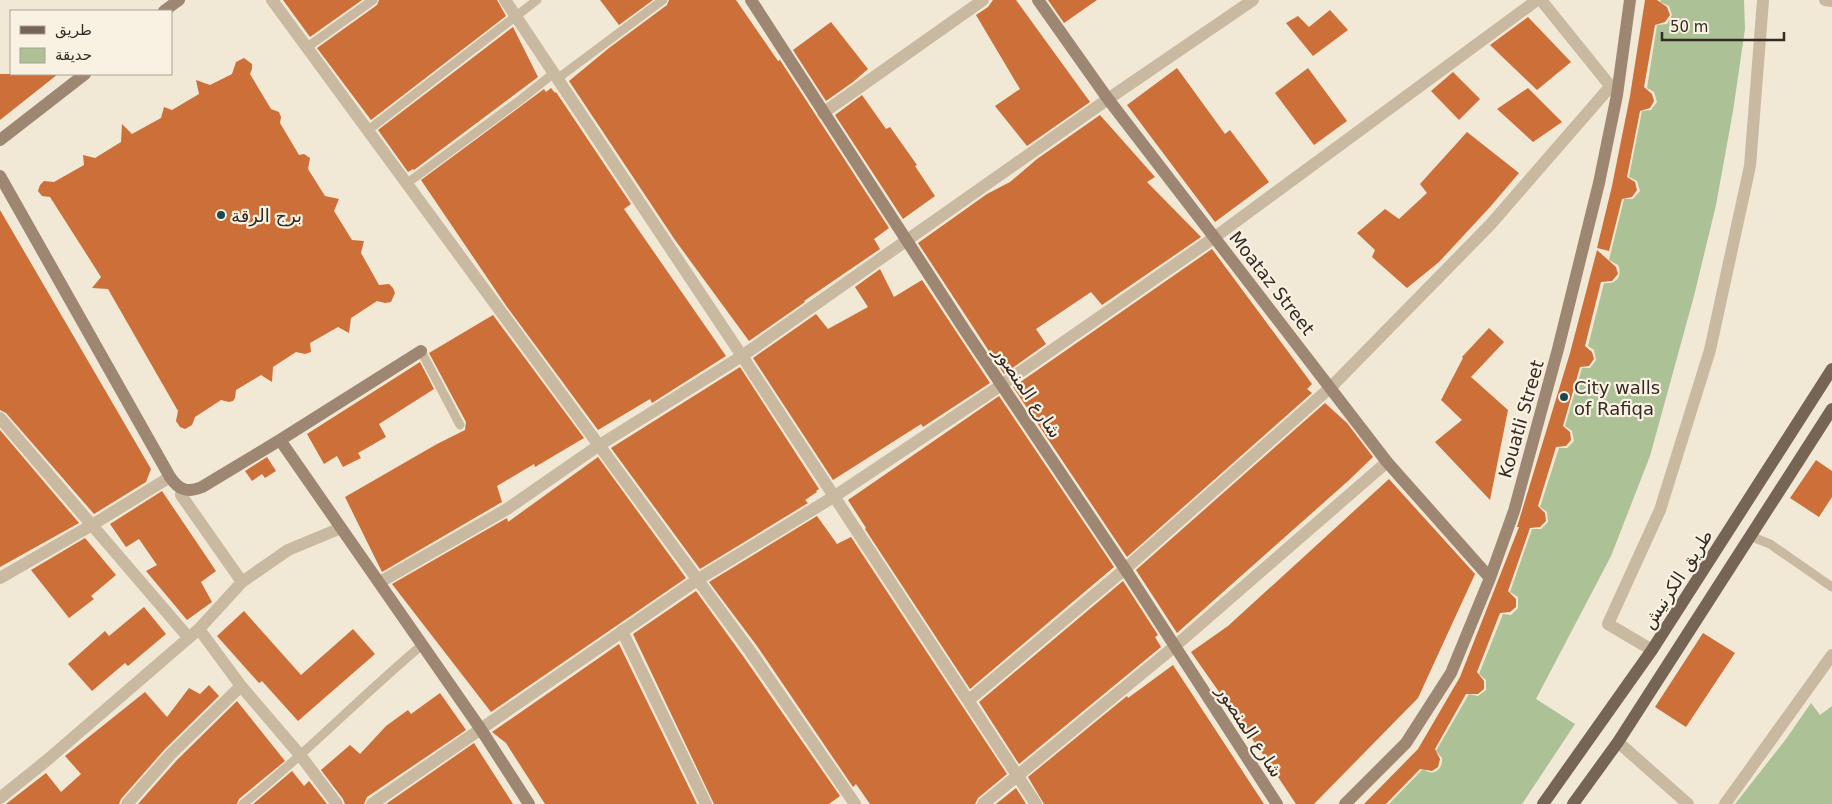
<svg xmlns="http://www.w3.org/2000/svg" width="1832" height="804" font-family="'DejaVu Sans','Noto Sans Arabic',sans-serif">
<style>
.green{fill:#acc195}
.building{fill:#cc6f38}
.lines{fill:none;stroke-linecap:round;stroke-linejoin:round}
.lane{stroke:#c9b9a1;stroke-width:9}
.street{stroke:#c9b9a1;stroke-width:12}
.secondary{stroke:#9d8772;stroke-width:12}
.primary{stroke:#766454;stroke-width:12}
.poi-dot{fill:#184a56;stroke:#f9f1e1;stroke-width:2}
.labels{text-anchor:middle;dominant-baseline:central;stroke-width:4.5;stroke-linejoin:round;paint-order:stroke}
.poi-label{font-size:18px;fill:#332b24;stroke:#f9f1e1;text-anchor:start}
.street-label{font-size:18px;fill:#332b24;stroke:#f9f1e1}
</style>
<rect width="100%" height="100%" fill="#f1e8d5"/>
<path class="green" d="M1661,0H1744L1745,29L1733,111L1716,205L1694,296L1650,456L1611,556L1536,699L1575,724L1522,804H1389L1423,769C1433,777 1443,770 1442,758L1436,751L1469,694L1478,696L1486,690V680L1479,674L1503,614L1511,615L1518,608V597L1510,592L1532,529H1541L1548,522L1547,512L1540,507L1559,448H1567L1574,441L1572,431L1565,426L1582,368H1590L1596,360L1594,350L1588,346L1604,283C1616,285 1623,276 1618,265L1609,260L1624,199H1633L1640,191L1637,181L1629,177L1642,111L1651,110L1657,102L1654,92L1647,88L1657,25L1667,24L1672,15L1669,6L1660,2Z
M1811,703L1820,715L1832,706V804H1735L1786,739Z"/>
<path class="building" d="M283,0H362L310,37Z
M379,0H497L506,16L371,120L317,48L377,5Z
M600,0H653L619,25Z
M669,0H736L778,61L780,60L889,228L874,239L880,249L804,301L805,302L749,341L675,240L569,81L609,48L667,5Z
M993,0H1016L1090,102L1027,146L995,106L1020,89L976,15L988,7Z
M1048,0H1097L1064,23Z
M1645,0H1657L1667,7L1670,15L1665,22L1655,25L1644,87L1652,94L1654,101L1650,108L1640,111L1627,177L1635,182L1637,190L1632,197L1622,199L1609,251L1597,248L1612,186L1630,96Z
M1330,10L1348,30L1313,56L1286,23L1298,16L1309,27Z
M1528,17L1571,62L1537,90L1490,45Z
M831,22L868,69L853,82L826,101L793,50Z
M513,27L538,77L414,170L413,169L408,172L378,130Z
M244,58L252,64V69L250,74L271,109L279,112L281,117L280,123L299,155L304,154L310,158L308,169L325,196L339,199L334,211L352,240L364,241L361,253L379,285L389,284L393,288L395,293L391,302L385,303L377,301L351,318L349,333L338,327L310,343L311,352L305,354L296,352L273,367L272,382L261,375L236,390L235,398L233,401L229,402L221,400L195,417L192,425L185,429L180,427L176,421L178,411L108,289L92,288L101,277L50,197L42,196L38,191L40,185L44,181L54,182L84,165L83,155L95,158L121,142L122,124L132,134L161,118L164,107L172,110L199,94L196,80L210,85L232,74L236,62Z
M1177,68L1225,134L1230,130L1269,182L1215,222L1127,105Z
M1308,68L1347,121L1314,145L1275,93Z
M1453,72L1480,99L1459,120L1431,91Z
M0,74H58L0,120Z
M551,88L555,93L556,92L631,204L624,209L726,356L652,403L650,399L598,430L507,307L421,180L544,89L546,92Z
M1528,88L1562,122L1533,142L1497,109Z
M862,95L886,129L890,127L917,165L915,166L935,196L903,219L835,115Z
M1100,115L1155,177L1147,182L1201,237L1102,305L1091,292L1036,329L1046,344L1004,374L918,243L987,194L1010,182L1037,159Z
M1467,132L1519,173L1490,207L1439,262L1407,288L1372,257L1375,250L1357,233L1385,209L1399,219L1427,193L1420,184Z
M0,210L151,469L146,482L94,514L6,413L0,410Z
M1212,249L1312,384L1307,389L1312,393L1127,557L1013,387Z
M1597,250L1616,267L1618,274L1612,281L1601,282L1585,346L1592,352L1594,359L1589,366L1580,367L1563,426L1570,432L1571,440L1566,446L1556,447L1538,506L1545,513L1546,521L1540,527L1530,528L1508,591L1516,599V607L1510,612L1500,613L1477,672L1484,681V689L1478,694H1466L1435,749L1440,759L1438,767L1432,771L1420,769L1386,804H1364L1418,749L1460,677L1519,527H1517L1570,353Z
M880,269L894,297L922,280L990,383L923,427L921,424L833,480L753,358L816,314L828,329L868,307L855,287Z
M493,315L584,438L535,467L534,464L497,486L502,502L382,572L345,497L437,444L465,430L466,422L429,353Z
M1489,328L1504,342L1471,377L1508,410L1490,500L1435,442L1462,420L1441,400L1463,358L1462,357Z
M420,362L434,389L379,424L386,437L358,453L361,458L343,467L337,456L324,464L307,434Z
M740,367L819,489L816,491L817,492L805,500L808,503L700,569L611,448Z
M999,396L1114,567L970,689L865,529L866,528L848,500Z
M1325,403L1347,423L1373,457L1348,481L1177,633L1136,570Z
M0,430L79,523L0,567Z
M267,457L276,471L265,478L262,474L252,481L245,471Z
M598,457L686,578L491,712L392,584L507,518L508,522Z
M1816,460L1832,471V497L1819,517L1790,498Z
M1389,479L1475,574L1418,698L1314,804H1296L1262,753L1191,652L1228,626Z
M162,491L216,571L201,582L212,602L187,620L146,571L157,565L139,539L126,547L110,524Z
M817,516L837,544L851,537L1007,774L978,798L975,804H870L856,784L853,787L757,646L709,582Z
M85,538L116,575L91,596L94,599L69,618L31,570Z
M1123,581L1158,635L1155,637L1161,647L1019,764L979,702Z
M696,591L743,656L840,796L829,804H714L633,634Z
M144,607L166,634L128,666L125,663L92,691L68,664L105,631L109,636Z
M244,611L301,675L353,629L375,654L298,721L262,681L259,683L217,636Z
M1703,633L1735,653L1686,727L1655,707Z
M619,644L697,804H545L506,743L492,732Z
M1173,665L1264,804H1044L1028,777L1127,696L1128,698Z
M209,685L219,696L165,749L121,799L119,804H6L46,773L61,792L81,774L65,756L145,692L167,717L189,688L200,694Z
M440,693L466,730L367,797L364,804H345L343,799L321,770L350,745L360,754L386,726L408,710L411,714Z
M237,701L285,761L239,799L237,804H138L177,760Z
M474,743L513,804H386Z
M292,771L304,786L309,781L327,804H253Z
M1016,788L1026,804H996Z"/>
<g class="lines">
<path class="lane" d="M306,48L373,0
M557,79L663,0
M367,131L537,0
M406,184L520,100L554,73
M421,351L460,425
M1750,536L1770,544L1832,587
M243,804C306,754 361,696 422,645"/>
<path class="street" d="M272,0L750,651L855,804
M505,0L742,356L1036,804
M1541,0L1616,93
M1825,0L1832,1
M823,113L983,0
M0,418L188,637
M182,490L181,495L242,582
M0,578L92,525L170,477
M380,582L507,509L598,446L742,356L1108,99L1253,0
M199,629L241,686L300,755L337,804
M622,631L706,804
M1652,650L1608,624L1660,510L1710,350L1750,166L1763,0
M969,700L1125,569L1331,387L1490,225L1609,88
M1618,742L1688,804
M0,798L46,761L199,629L242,582L288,550L341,528
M127,804L171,754L241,686
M372,804L697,580L835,496L1003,384L1215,237L1537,0
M983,804L1174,647L1387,462
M1725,804L1832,655"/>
<path class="secondary" d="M751,0L966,332L1125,569L1277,804
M1038,0L1108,99L1387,462L1490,578
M164,11L179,0
M0,140L85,74
M0,176L170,477C179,490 187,493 202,487L280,440L421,351
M280,440L480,728L529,804
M1345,804L1406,743L1451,673L1490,578L1514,511L1558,349L1599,183L1617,95L1630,0"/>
<path class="primary" d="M1543,804L1652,650L1832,369
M1573,804L1618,742L1832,409"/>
</g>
<g class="poi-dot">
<circle cx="221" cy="215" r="5"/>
<circle cx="1564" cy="397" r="5"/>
</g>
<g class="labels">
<g class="poi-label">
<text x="231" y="215">برج الرقة</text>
<text x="1574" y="387">City walls<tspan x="1574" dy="21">of Rafiqa</tspan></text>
</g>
<g class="street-label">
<text transform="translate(1272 283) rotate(52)">Moataz Street</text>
<text transform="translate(1028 392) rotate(56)">شارع المنصور</text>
<text transform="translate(1521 419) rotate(-74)">Kouatli Street</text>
<text transform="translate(1677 579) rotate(-57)">طريق الكرنيش</text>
<text transform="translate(1250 731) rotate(57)">شارع المنصور</text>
</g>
</g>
<rect x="10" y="10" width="162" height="65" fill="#f9f1e1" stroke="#aaa295"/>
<rect x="20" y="26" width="25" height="8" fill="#766454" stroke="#aaa295"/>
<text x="55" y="35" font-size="15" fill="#332b24">طريق</text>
<rect x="20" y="48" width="25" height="15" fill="#acc195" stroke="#aaa295"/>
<text x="55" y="60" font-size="15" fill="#332b24">حديقة</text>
<path d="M1662 32v8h122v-8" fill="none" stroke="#332b24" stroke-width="2.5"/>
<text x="1670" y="32" font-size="15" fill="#332b24" stroke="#f9f1e1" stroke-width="4" paint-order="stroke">50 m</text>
</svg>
